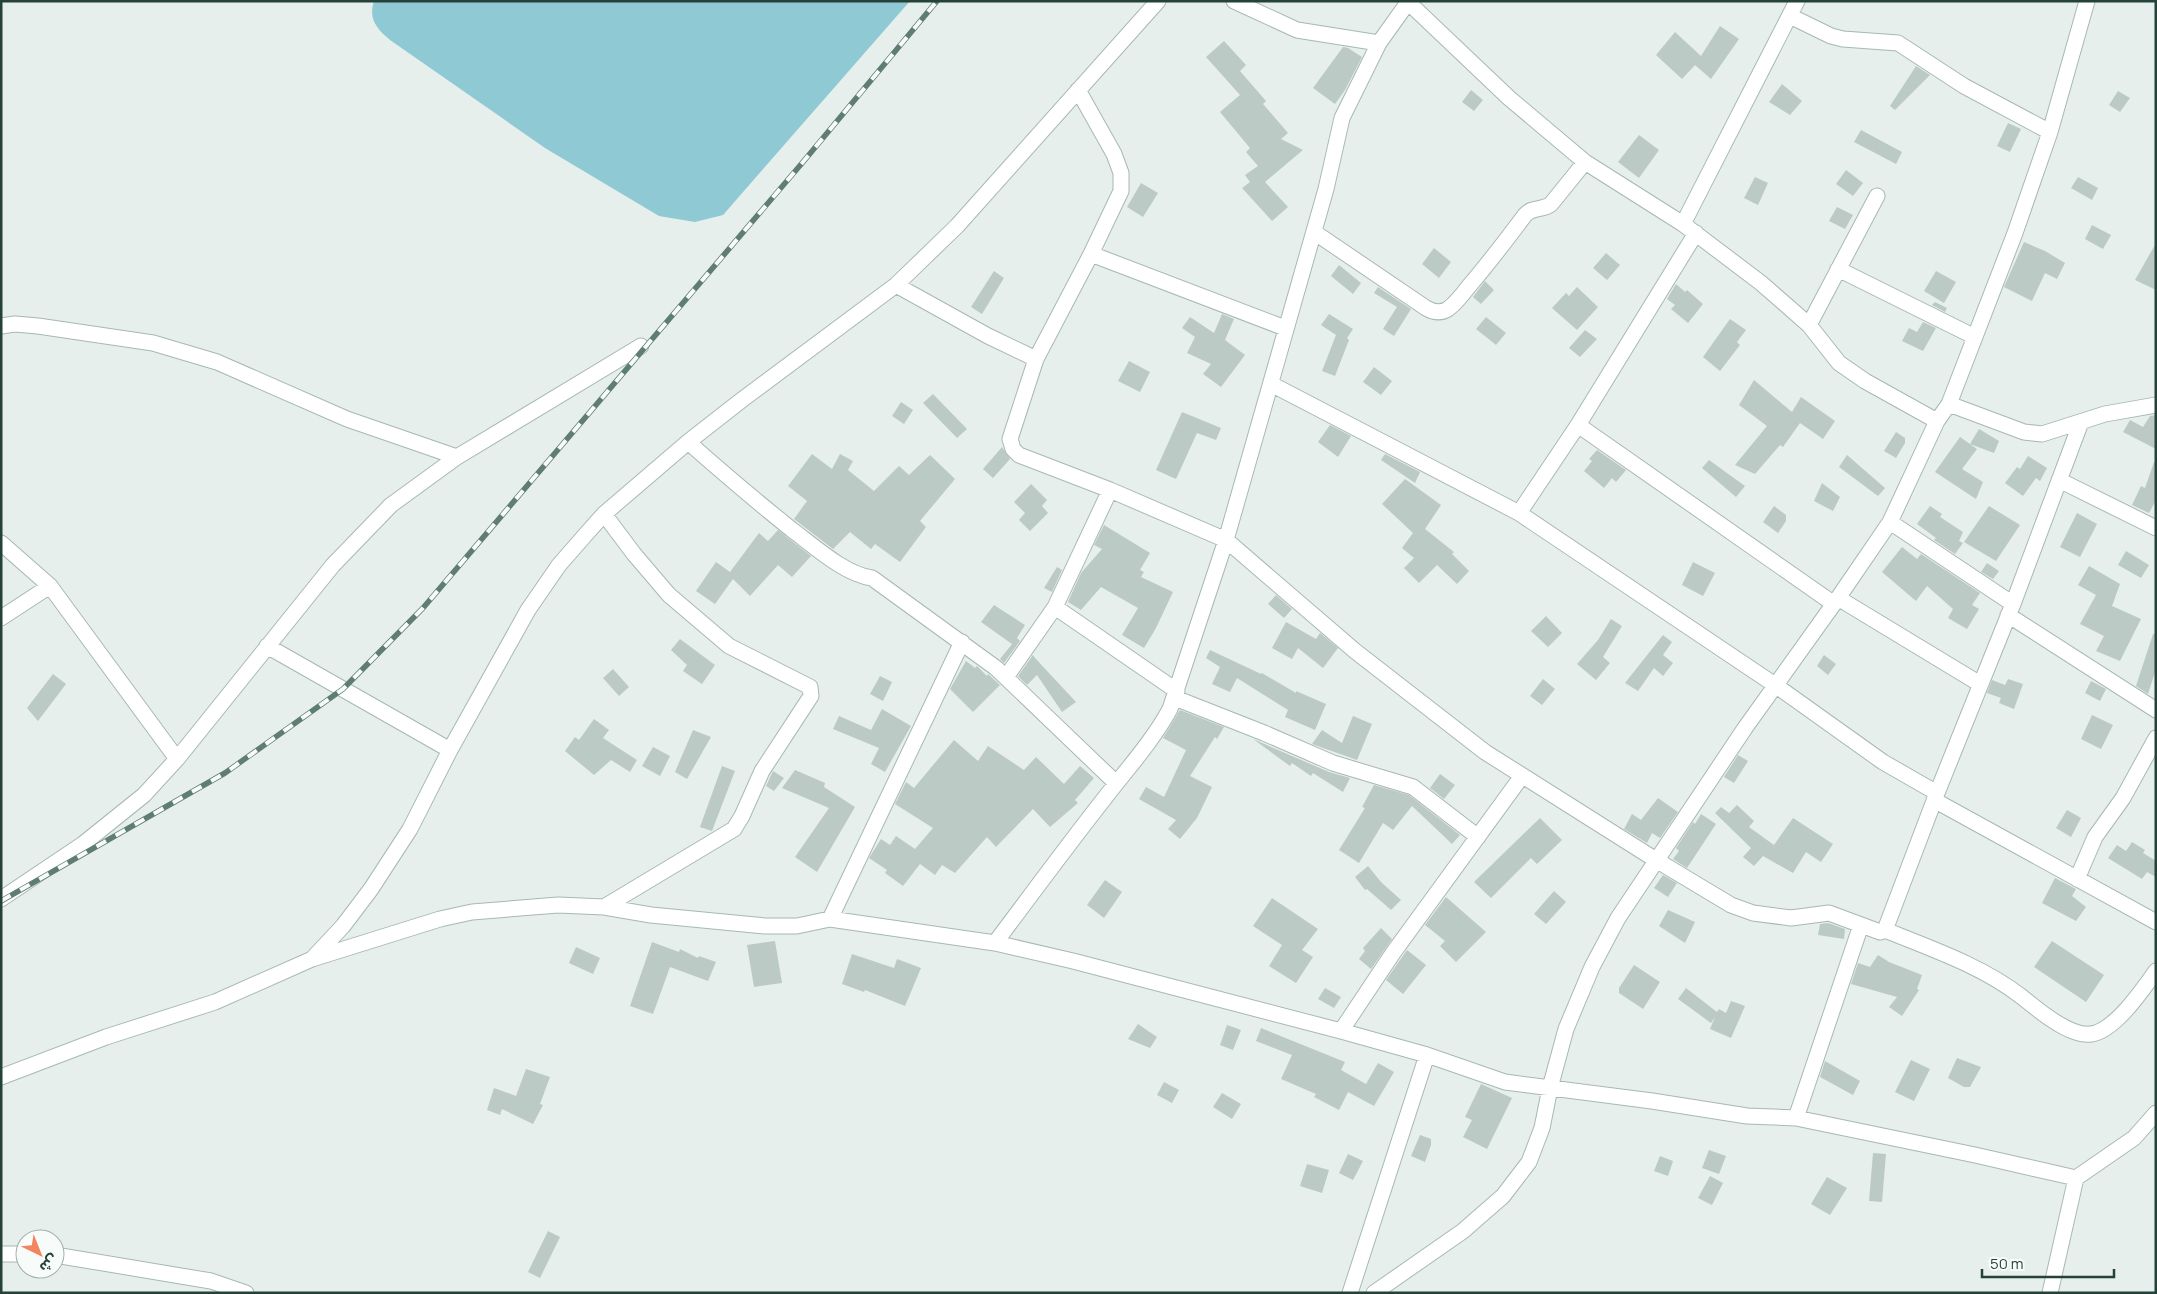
<svg xmlns="http://www.w3.org/2000/svg" width="2157" height="1294" font-family="Manrope,'Noto Sans Arabic',sans-serif">
<style>
.water{fill:#8ec9d4}
.building{fill:#bbcac4}
.lines{fill:none;stroke-linecap:round;stroke-linejoin:round}
.minor-casing{stroke:#a8b8b2;stroke-width:17}
.tertiary-casing{stroke:#a8b8b2;stroke-width:17}
.minor{stroke:#fff;stroke-width:15}
.tertiary{stroke:#fff;stroke-width:15}
.rail-casing{stroke:#5f7d75;stroke-width:5.5}
.rail{stroke:#f7fbf9;stroke-width:4;stroke-dasharray:11;stroke-linecap:butt}
</style>
<rect width="100%" height="100%" fill="#e6efeb"/>
<path class="water" d="M374,1H910L723,215L695,222L659,216L545,148L390,40C377,29 368,19 374,1Z"/>
<path class="building" d="M1720,26L1739,39L1711,79L1695,65L1697,63L1682,79L1656,55L1675,32L1701,56Z
M1224,41L1246,65L1240,71L1266,101L1263,104L1288,133L1281,139L1303,150L1265,182L1288,207L1272,221L1242,188L1250,182L1245,175L1258,166L1246,152L1250,148L1220,112L1240,95L1206,57Z
M1343,47L1348,48L1362,57L1345,90L1335,104L1313,88Z
M1916,66L1930,75L1895,110L1890,106Z
M1782,84L1802,101L1790,115L1769,102Z
M1471,90L1483,100L1474,111L1462,102Z
M2118,91L2130,98L2120,112L2109,105Z
M2008,123L2021,129L2010,152L1997,146Z
M1861,130L1902,152L1896,164L1854,142Z
M1639,135L1659,150L1639,178L1618,162Z
M1846,170L1863,183L1853,196L1836,184Z
M1755,177L1768,183L1758,205L1744,198Z
M2078,177L2098,188L2092,200L2071,188Z
M1141,183L1158,193L1143,217L1127,207Z
M1837,207L1853,215L1845,229L1829,221Z
M2092,225L2111,235L2103,249L2085,239Z
M2024,242L2045,251L2065,263L2057,279L2045,273L2032,301L2004,287Z
M2156,243V290L2135,280Z
M1434,248L1451,262L1439,278L1422,264Z
M1606,253L1620,265L1607,280L1593,268Z
M1339,265L1361,283L1353,294L1331,276Z
M994,271L1004,278L982,314L971,307Z
M1936,271L1956,282L1944,303L1924,291Z
M1485,281L1494,290L1481,304L1473,297Z
M1676,284L1685,292L1687,290L1703,304L1688,323L1671,309L1675,305L1667,299Z
M1378,287L1411,309L1394,336L1383,329L1397,307L1374,293Z
M1577,287L1598,307L1577,330L1552,308L1566,293L1569,296Z
M1935,302L1947,308L1945,312L1932,305Z
M1222,314L1234,319L1225,340L1245,355L1221,387L1203,374L1211,364L1187,353L1195,337L1182,328L1190,317L1214,333Z
M1329,314L1353,329L1347,338L1349,340L1335,376L1322,371L1336,335L1321,325Z
M1486,317L1506,333L1496,345L1476,329Z
M1730,319L1746,330L1737,342L1740,345L1720,371L1703,357Z
M1923,322L1936,328L1923,351L1902,341L1909,328L1917,332Z
M1585,330L1597,339L1580,357L1569,348Z
M1129,361L1150,372L1140,392L1118,381Z
M1374,367L1392,381L1381,395L1363,382Z
M1754,380L1792,412L1801,397L1835,421L1823,439L1800,423L1783,447L1780,445L1755,474L1735,465L1767,426L1739,405Z
M933,394L967,429L957,438L923,403Z
M901,402L913,410L904,424L892,416Z
M1182,412L1221,428L1216,440L1197,433L1176,479L1156,470Z
M2156,415V449L2123,432L2130,420L2143,427L2150,416Z
M1330,425L1351,436L1338,457L1318,442Z
M1979,429L1999,441L1994,453L1970,444Z
M1896,432L1905,438V443L1896,458L1884,451Z
M1960,437L1977,449L1962,469L1983,482L1976,499L1935,472Z
M1002,447L1010,459L993,478L983,469Z
M1597,450L1626,470L1616,482L1612,478L1604,488L1584,471L1592,461L1589,459Z
M812,454L832,469L840,454L853,461L848,470L874,491L899,466L909,475L930,455L955,479L920,521L926,527L900,562L875,544L871,549L850,532L833,549L794,519L807,501L788,486Z
M1385,454L1420,472L1415,483L1381,460Z
M1847,455L1885,488L1878,496L1839,467Z
M2028,456L2047,468L2040,481L2036,478L2023,496L2005,483L2017,467L2020,469Z
M1709,460L1745,486L1736,497L1702,468Z
M2154,462L2156,463V500L2149,513L2132,505L2141,486L2145,488Z
M1405,479L1441,505L1425,529L1454,552L1452,554L1469,571L1457,584L1437,565L1419,583L1404,568L1414,558L1402,548L1413,533L1382,504Z
M1822,483L1840,497L1833,511L1814,501Z
M1031,484L1047,500L1042,506L1048,513L1030,531L1019,520L1025,513L1014,502Z
M1774,506L1786,515V521L1778,533L1763,522Z
M1930,506L1942,514L1940,517L1963,532L1959,541L1963,543L1955,554L1934,540L1936,538L1917,524Z
M1989,506L2020,525L1996,561L1964,542Z
M2077,513L2097,524L2080,557L2060,547Z
M1104,525L1150,553L1140,570L1144,572L1141,577L1173,592L1156,628L1144,648L1122,635L1138,608L1101,587L1081,610L1068,602L1081,573L1102,549L1094,545Z
M778,530L811,556L792,577L778,565L750,596L733,579L715,604L696,591L716,562L730,572L759,533L768,541Z
M1902,547L1917,559L1921,554L1980,593L1972,605L1979,609L1967,629L1948,618L1953,609L1927,586L1916,601L1882,572Z
M2126,551L2149,565L2141,578L2118,565Z
M1693,562L1715,573L1703,596L1682,585Z
M1987,563L1999,571L1993,579L1981,572Z
M2089,566L2120,584L2112,606L2141,619L2120,661L2096,651L2104,636L2080,624L2096,595L2078,585Z
M1057,567L1062,570L1052,592L1044,588Z
M1276,595L1292,609L1284,618L1268,604Z
M994,605L1025,625L1017,638L1020,641L1004,663L1000,659L1012,644L981,622Z
M1546,616L1562,633L1548,647L1531,631Z
M1611,619L1622,626L1603,657L1610,663L1596,680L1577,664L1598,640Z
M1286,622L1316,639L1320,633L1338,648L1323,668L1298,648L1292,659L1272,648Z
M2153,634H2156V669L2148,694L2136,686Z
M1663,635L1672,642L1663,655L1673,663L1663,676L1654,668L1638,691L1625,683Z
M680,639L715,665L702,684L683,671L687,665L671,650Z
M1210,650L1261,674L1262,673L1296,693V691L1326,704L1315,730L1285,717L1288,710L1237,678L1230,692L1212,684L1220,667L1206,658Z
M1033,655L1035,658L1076,702L1062,712L1037,675L1027,685L1018,676Z
M1824,655L1836,664L1828,675L1817,666Z
M966,661L975,668L977,666L987,676L988,674L1000,685L973,712L950,689Z
M613,669L629,687L619,696L603,678Z
M53,674L66,684L38,721L27,708Z
M880,676L892,682L883,701L870,694Z
M1543,679L1555,689L1542,705L1530,696Z
M2008,679L2023,684L2014,709L1999,703L2001,698L1987,693L1992,680L2005,685Z
M2091,681L2106,689L2100,701L2085,693Z
M882,709L911,726L885,772L871,764L879,748L833,729L839,716L871,730Z
M1180,710L1224,727L1217,739L1215,737L1190,776L1212,787L1197,818L1180,839L1168,829L1176,820L1139,799L1146,787L1164,797L1186,750L1163,738Z
M2092,715L2113,725L2101,749L2081,739Z
M1353,716L1372,724L1357,760L1312,744L1322,730L1342,743Z
M594,719L609,730L603,738L637,760L630,772L611,760L594,775L565,751L575,737L579,740Z
M693,730L711,737L687,779L675,772Z
M1253,739L1329,772L1350,778L1343,792L1313,773L1311,776L1292,763L1290,766Z
M954,740L978,761L988,746L1024,770L1036,757L1064,784L1080,766L1094,778L1075,800L1078,803L1050,827L1033,809L996,847L987,837L955,873L942,865L935,875L920,864L903,886L885,873L887,870L869,858L881,839L890,845L896,836L915,849L933,828L895,804L906,782L914,788Z
M653,747L670,756L660,776L642,766Z
M1738,755L1748,761L1734,783L1724,777Z
M722,766L735,771L712,831L700,827Z
M795,770L825,783L824,787L855,807L817,872L795,857L829,808L782,788Z
M773,771L784,778L774,791L766,786Z
M1440,774L1455,785L1444,799L1430,788Z
M1374,785L1409,795L1460,835L1452,844L1412,806L1393,830L1383,823L1359,863L1339,850L1365,808L1362,807Z
M1658,798L1678,812L1660,838L1652,833L1647,843L1624,829L1632,814L1641,820Z
M1737,805L1754,821L1749,827L1774,845L1793,818L1833,844L1821,862L1806,852L1793,873L1763,856L1754,866L1743,857L1751,848L1715,813L1721,807L1729,813Z
M2067,810L2081,818L2071,837L2056,828Z
M1701,814L1716,824L1687,868L1673,859L1679,851L1676,848L1693,822L1695,824Z
M1540,818L1562,840L1537,864L1531,858L1491,898L1474,882Z
M2132,842L2145,850L2143,853L2156,861V877L2147,872L2142,879L2108,858L2117,845L2126,851Z
M1368,866L1381,882L1401,900L1391,910L1367,889L1365,890L1355,877Z
M1663,875L1677,883L1668,897L1654,888Z
M2055,878L2076,889L2072,896L2086,907L2076,921L2042,903Z
M1105,880L1122,892L1104,918L1087,905Z
M1554,891L1566,902L1546,924L1534,914Z
M1446,897L1486,932L1456,962L1440,946L1445,941L1425,925Z
M1272,898L1318,929L1302,950L1313,957L1296,983L1269,966L1282,945L1253,926Z
M1668,910L1695,922L1685,943L1659,926Z
M1828,923L1845,929L1844,939L1818,935L1820,924Z
M1381,928L1392,939L1371,969L1359,959L1365,951L1363,948Z
M775,941L782,983L754,987L747,945Z
M2052,941L2104,975L2086,1002L2034,967Z
M652,942L679,952L680,949L698,958L699,956L716,962L708,981L670,967L653,1014L630,1006Z
M576,947L600,958L593,974L569,963Z
M1407,950L1426,965L1403,994L1386,980Z
M852,954L894,968L897,959L921,968L905,1006L865,990L864,992L842,984Z
M1878,955L1889,962L1922,975L1917,989L1919,990L1902,1016L1889,1007L1897,997L1851,984L1858,963L1870,967Z
M1634,965L1660,982L1643,1009L1619,993V988Z
M1325,988L1341,997L1334,1008L1318,999Z
M1686,988L1717,1012L1719,1009L1726,1013L1731,1001L1745,1006L1731,1038L1710,1029L1715,1017L1711,1023L1678,999Z
M1138,1024L1157,1037L1150,1048L1128,1039Z
M1227,1025L1241,1030L1233,1050L1220,1045Z
M1261,1028L1345,1062L1341,1070L1366,1084L1378,1063L1394,1072L1374,1106L1348,1092L1339,1110L1314,1097L1316,1094L1281,1079L1292,1055L1256,1041Z
M1957,1058L1981,1067L1970,1087H1964L1948,1078Z
M1911,1060L1930,1069L1914,1101L1895,1092Z
M1825,1061L1860,1081L1853,1095L1820,1077Z
M526,1069L550,1077L540,1104L543,1105L533,1124L502,1109L500,1115L487,1110L494,1088L516,1096Z
M1164,1082L1179,1090L1172,1103L1157,1095Z
M1481,1084L1512,1098L1487,1149L1463,1137L1472,1120L1465,1117Z
M1222,1093L1241,1104L1232,1119L1213,1107Z
M1420,1135L1431,1139V1145L1425,1162L1411,1156Z
M1709,1150L1726,1156L1719,1174L1702,1168Z
M1873,1153L1886,1154L1882,1202L1869,1201Z
M1348,1154L1363,1161L1353,1180L1339,1173Z
M1660,1156L1673,1161L1668,1176L1654,1171Z
M1307,1164L1329,1170L1322,1193L1300,1186Z
M1710,1176L1723,1183L1712,1205L1698,1198Z
M1827,1177L1847,1188L1830,1215L1811,1204Z
M548,1231L560,1237L540,1278L528,1272Z"/>
<g class="lines">
<defs>
<path id="minor" d="M1234,1L1297,30L1379,43
M1408,2L1509,98L1585,162L1683,224L1761,283L1809,325L1839,363L1865,381L1937,421
M1790,16L1831,36L1843,39L1898,43L1964,86L2050,132
M1078,90L1114,154L1121,173V191L1091,254L1036,359L1010,439L1013,449L1019,455L1110,490L1226,540L1355,651L1485,752L1656,860L1731,905L1753,913L1791,918L1829,913L1880,932L1885,930C1932,949 1982,966 2022,997C2038,1010 2070,1037 2091,1034C2115,1031 2143,989 2156,971
M1683,224L1797,1
M1314,232L1426,308C1433,312 1440,314 1448,309C1456,303 1463,294 1469,286C1489,263 1507,239 1525,215C1533,206 1542,211 1551,204L1585,162
M1091,254L1285,328
M1838,269L1975,337
M896,285L988,336L1036,359
M1809,325L1877,196
M1,326L15,324L38,326L153,343L217,362L347,419L457,457
M1271,384L1519,513L1775,685L1883,762L1937,793
M1949,404L2024,432L2042,434L2105,414L2156,405
M1578,425L1834,604
M688,442C722,472 756,501 791,529C814,546 844,574 872,578L996,668L1116,783
M2059,480L2156,528
M1519,513L1578,425L1696,233
M604,514L634,554L669,595L729,646L810,687L811,696L762,771L742,816L734,829L604,907
M1890,522L2013,604
M1,543L50,586L177,759
M1838,598L1980,684
M1055,607L1177,691
M2008,615L2156,710
M1,618L50,586
M267,646L450,750
M1006,677L1055,607L1110,490
M1175,698L1264,733L1333,763L1413,787L1478,837
M1934,800L2156,922
M2077,879L2095,837L2123,798L2156,738
M1,899L83,844L144,795L177,759L333,565L391,505L457,457L641,346
M830,919L962,642
M1885,930L1937,793L2013,604L2081,422
M995,943C1031,895 1067,846 1104,799C1127,769 1152,742 1170,709L1226,540L1326,189L1342,118L1379,43L1409,1
M313,958L343,926L371,889L410,829L450,750L528,610L559,565L587,533L604,514L688,442L743,399L896,285L957,226L1158,1
M1341,1031L1393,953L1522,776
M1,1077L106,1037L215,1002L312,959L440,919L472,912L558,905L604,907L651,915L765,926H797L830,919L995,943L1073,961L1341,1031L1427,1055L1505,1082L1652,1101L1747,1116L1796,1118L1975,1155L2076,1178
M1796,1118L1861,925
M1350,1293L1427,1055
M1374,1293L1463,1231L1503,1196L1529,1162L1542,1128L1550,1088L1566,1029L1592,967L1618,918L1745,728L1838,598L1890,522L1937,421L1949,404L2015,233L2050,132L2087,1
M2050,1293L2076,1178L2134,1138L2156,1113"/>
<path id="tertiary" d="M1,1254H25
M55,1255L211,1281L246,1293"/>
</defs>
<use href="#minor" class="minor-casing"/>
<use href="#tertiary" class="tertiary-casing"/>
<use href="#minor" class="minor"/>
<use href="#tertiary" class="tertiary"/>
<defs>
<path id="rail" d="M1,901L225,773L343,689L423,608L803,162L937,1"/>
</defs>
<use href="#rail" class="rail-casing"/>
<use href="#rail" class="rail"/>
</g>
<rect width="2157" height="1294" fill="none" stroke="#24423a" stroke-width="5"/>
<g transform="translate(40 1254) rotate(137)"><circle r="24" fill="#f7fbf9" stroke="#a3b1ad"/>
<path d="M0-4L9 19L0 12L-9 19Z" fill="#f4845f"/>
<text y="-8" font-size="14" font-weight="bold" text-anchor="middle" fill="#24423a">ش</text>
</g>
<path d="M1982 1269v8h132v-8" fill="none" stroke="#24423a" stroke-width="2.5"/>
<text x="1990" y="1269" font-size="15" fill="#24423a" stroke="#f7fbf9" stroke-width="4" paint-order="stroke">50 m</text>
</svg>
